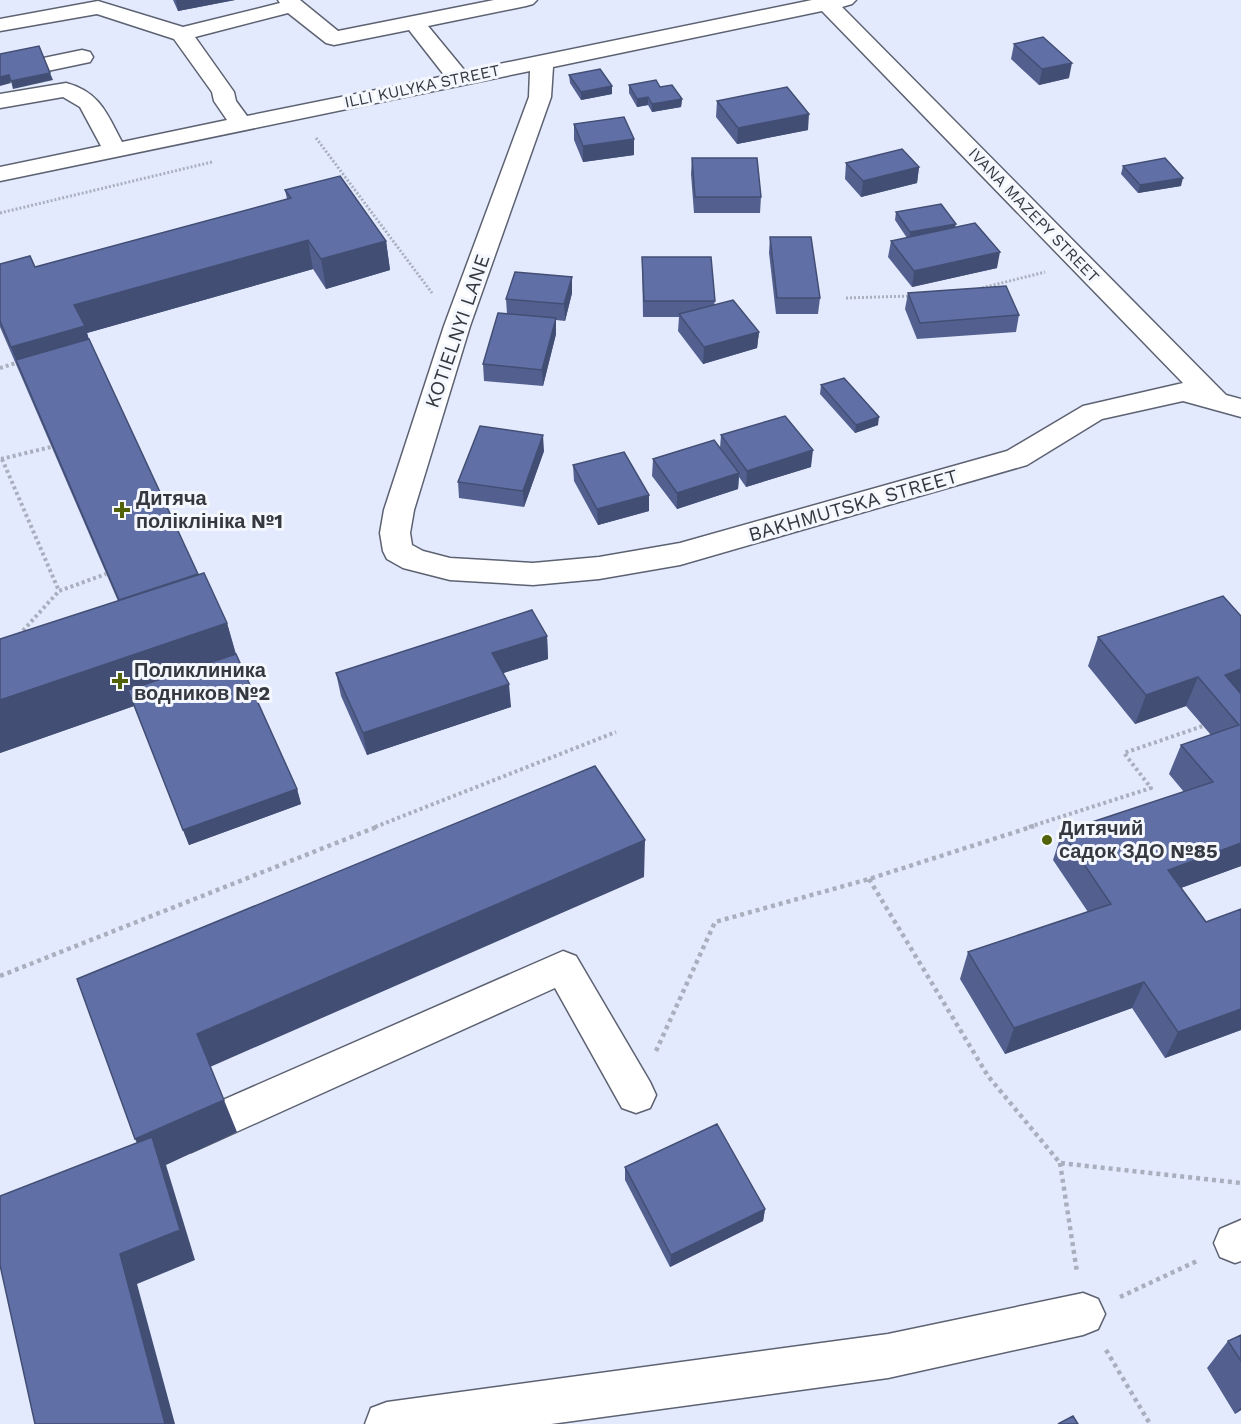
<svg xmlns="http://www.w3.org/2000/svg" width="1241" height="1424" font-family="'Work Sans',sans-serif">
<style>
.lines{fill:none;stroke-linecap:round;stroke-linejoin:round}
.minor-casing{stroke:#5d6272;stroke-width:3}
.path-far2{stroke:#aaafbe;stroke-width:3;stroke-dasharray:2 2;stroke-linecap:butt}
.path-far1{stroke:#aaafbe;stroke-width:4;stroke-dasharray:3 3;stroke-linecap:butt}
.path{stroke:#aaafbe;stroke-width:4.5;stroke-dasharray:4 4;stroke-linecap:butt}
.minor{fill:#fff;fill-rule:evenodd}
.wall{fill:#53608f}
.shaded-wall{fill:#434e74}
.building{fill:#6070a6;stroke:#434e74;stroke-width:1.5}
.poi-dot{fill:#516209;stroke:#f5f7ff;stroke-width:2}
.labels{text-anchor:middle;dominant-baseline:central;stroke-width:6;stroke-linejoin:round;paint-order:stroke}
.far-street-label{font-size:16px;fill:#35383f;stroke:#f5f7ff}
.street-label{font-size:20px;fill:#35383f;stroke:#f5f7ff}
.poi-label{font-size:20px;font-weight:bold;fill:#35383f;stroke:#f5f7ff;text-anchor:start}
</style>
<rect width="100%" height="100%" fill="#e3eafd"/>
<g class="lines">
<defs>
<path id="minor" d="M278,0H300L338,31L494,0H537L533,4L526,6L428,26L465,71L812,0H856L852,4L842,7L1226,395L1241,399V417L1183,401L1102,419L1027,465L680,565L599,579L533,585L450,580L403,568L387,559L383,551L380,533L384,510L444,326L529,97L530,71L0,181V167L101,146L80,107L63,97L0,108V94L66,83C100,92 107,114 122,142L227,120L214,101L212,92L174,39L97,14L0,31V19L98,1L183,27L280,3ZM822,11L1183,383L1083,406L1007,451L680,543L599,557L533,563L450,558L423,551L412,545L410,533L414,510L470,326L551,97L553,67ZM288,13L326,43L334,45L409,30L445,76L247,116L236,101L234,92L195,37Z
M82,50L90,52L93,57L90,62L0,81V67Z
M563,951L576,956L650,1082L656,1095L650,1108L636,1113L622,1108L555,988L205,1146L191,1152L177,1146L171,1133L177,1120Z
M1241,1220V1261L1235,1263L1220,1257L1214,1243L1220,1229Z
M1083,1293L1098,1299L1105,1314L1098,1329L1083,1335L888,1378L551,1424H365L371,1408L387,1402L888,1334Z"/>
</defs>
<use href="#minor" class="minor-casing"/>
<path class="path-far2" d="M316,138L432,293
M0,213L212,162
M982,288L1045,272
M846,298L910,296"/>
<path class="path-far1" d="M0,368L16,363
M1,459L51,447
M2,459L59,591L106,574
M19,635L59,591
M375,827L616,732
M1029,827L1151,788L1124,753L1203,726"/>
<path class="path" d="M869,879L988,1076L1060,1163L1241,1183
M0,976L379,826
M656,1051L715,922L869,879L1034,826
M1060,1163L1077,1272
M1120,1297L1197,1261
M1106,1350L1150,1424"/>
<use href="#minor" class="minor"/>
</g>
<path class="wall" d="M173,0H235L178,11Z
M1014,44L1069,78L1039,85L1011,59Z
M569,75L612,94L581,100L570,83Z
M629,85L660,87L682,99L681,107L652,112L648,105L637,107L629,93Z
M717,101L808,130L737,144L716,117Z
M574,124L634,139V155L583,162L574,140Z
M692,158L761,197L760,213H694L691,174Z
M846,163L919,167L917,183L861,197L845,179Z
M1123,166L1181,186L1138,193L1121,174Z
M285,190L386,241L390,270L326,289L313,269L87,333L89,339L198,574L227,623L236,654L297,789L301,804L189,845L134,706L0,753V639L118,601L0,327V264L35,267L287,199Z
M896,212L955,227L997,268L912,287L888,257L891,241L907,238L895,220Z
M770,237L820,298L818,314H776L769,253Z
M642,257L715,301L714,305L759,332L757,348L703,364L678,331L679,317H643Z
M572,277V293L565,321L556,320V334L543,386L484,381L483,364L507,314L506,299Z
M908,293L1019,315L1016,332L917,339L905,309Z
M821,385L878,425L855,433L820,394Z
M721,435L811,467L746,487L739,477L738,489L677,509L652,476L653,459L720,448Z
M544,451L524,507L459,498L458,482Z
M573,465L649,495V511L598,525L574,481Z
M1241,616V866L1181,888L1241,1030L1165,1058L1132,1008L1005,1054L960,979L968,952L1088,912L1053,860L1062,832L1184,792L1169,774L1181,745L1211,735L1186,706L1135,724L1088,666L1098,637Z
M547,636L548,659L503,673L511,707L367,755L341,696L336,673Z
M625,1167L765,1209L763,1221L670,1267L625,1180Z
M1241,1335V1410L1235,1414L1207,1368L1228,1341Z"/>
<path class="shaded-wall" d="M176,0H235L178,11Z
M1072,63L1069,78L1039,85L1042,69Z
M50,73L53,80L13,89L11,81Z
M9,75L11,83L0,86V77Z
M612,86V94L581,100V92Z
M648,97V105L637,107V99Z
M682,99L681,107L652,112V104Z
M809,114L808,130L737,144L738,128Z
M634,139V155L583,162V146Z
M919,167L917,183L861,197L863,181Z
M1183,178L1181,186L1138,193L1140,185Z
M956,224L954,232L909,240L910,232Z
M308,240L313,269L87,333L93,356L16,360L11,347L74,305Z
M386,241L390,270L326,289L321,259Z
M1000,252L997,268L912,287L914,271Z
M572,277V293L565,321L564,304Z
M556,318V334L543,386L542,370Z
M759,332L757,348L703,364L704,347Z
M879,417L878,425L855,433L856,425Z
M543,435L544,451L524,507L523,491Z
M813,450L811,467L746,487L747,471Z
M739,473L738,489L677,509V493Z
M649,495V511L598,525L597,509Z
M227,623L240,670L128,690L134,706L0,753V700Z
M547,636L548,659L494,676L492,653Z
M1241,669V694L1225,675Z
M1198,677L1186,706L1135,724L1146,695Z
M509,684L511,707L367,755L363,733Z
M297,789L301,804L189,845L183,830Z
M645,840L644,877L210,1067L197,1034Z
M1241,843V866L1156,897L1168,870Z
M1144,982L1132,1008L1005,1054L1014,1028Z
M1241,1009V1030L1165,1058L1178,1032Z
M224,1100L237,1132L166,1165L195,1260L137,1284L175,1424H165L120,1254L151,1171L135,1139Z
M765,1209L763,1221L670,1267L671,1255Z
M1241,1407V1410L1235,1414Z"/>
<path class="building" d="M1043,37L1072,63L1042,69L1014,44Z
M39,46L50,73L11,81L9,75L0,77V54Z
M600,69L612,86L581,92L569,75Z
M656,80L660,87L672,85L682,99L652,104L648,97L637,99L629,85Z
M787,87L809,114L738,128L717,101Z
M624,117L634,139L583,146L574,124Z
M902,149L919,167L863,181L846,163Z
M692,158H757L761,197H695Z
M1165,158L1183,178L1140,185L1123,166Z
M340,176L386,241L321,259L308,240L74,305L85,326L11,347L0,321V264L30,256L35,267L291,198L285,190Z
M941,204L956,224L910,232L896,212Z
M975,223L1000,252L914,271L891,241Z
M770,237H811L820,298H777Z
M642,257H711L715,301H644Z
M515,272L572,277L564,304L506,299Z
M1006,286L1019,315L920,323L908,293Z
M733,300L759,332L704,347L679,314Z
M498,313L556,318L542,370L483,364Z
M89,339L198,574L119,600L16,360Z
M844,378L879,417L856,425L821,385Z
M785,416L813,450L747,471L721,435Z
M480,426L543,435L523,491L458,482Z
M714,440L739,473L677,493L653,459Z
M624,452L649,495L597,509L573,465Z
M204,573L227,623L0,700V639Z
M1223,596L1241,616V669L1225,675L1241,694V843L1168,870L1206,922L1241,909V1009L1178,1032L1144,982L1014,1028L968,952L1111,904L1062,832L1213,782L1181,745L1239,725L1198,677L1146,695L1098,637Z
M532,610L547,636L492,653L509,684L363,733L336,673Z
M236,654L297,789L183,830L128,690Z
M595,766L645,840L197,1034L224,1100L135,1139L77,979Z
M717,1124L765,1209L671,1255L625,1167Z
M152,1137L180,1230L120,1254L165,1424H35L0,1265V1196Z
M1241,1335V1361L1228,1341Z
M1073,1416L1078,1424H1058Z"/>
<g class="poi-dot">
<path d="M119 501h6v6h6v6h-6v6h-6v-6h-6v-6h6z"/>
<path d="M117 672h6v6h6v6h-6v6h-6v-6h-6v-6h6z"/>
<circle cx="1047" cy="840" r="6"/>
</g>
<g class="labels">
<g class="far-street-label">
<text transform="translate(422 86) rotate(-12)">ILLI KULYKA STREET</text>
<text transform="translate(1034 215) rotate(46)">IVANA MAZEPY STREET</text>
</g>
<g class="street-label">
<text transform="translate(457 331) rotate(-71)">KOTIELNYI LANE</text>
<text transform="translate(853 505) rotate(-16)">BAKHMUTSKA STREET</text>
</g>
<g class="poi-label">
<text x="136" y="498">Дитяча<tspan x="136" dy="23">поліклініка №1</tspan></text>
<text x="134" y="670">Поликлиника<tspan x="134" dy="23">водников №2</tspan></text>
<text x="1059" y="828">Дитячий<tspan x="1059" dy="23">садок ЗДО №85</tspan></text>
</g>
</g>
</svg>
